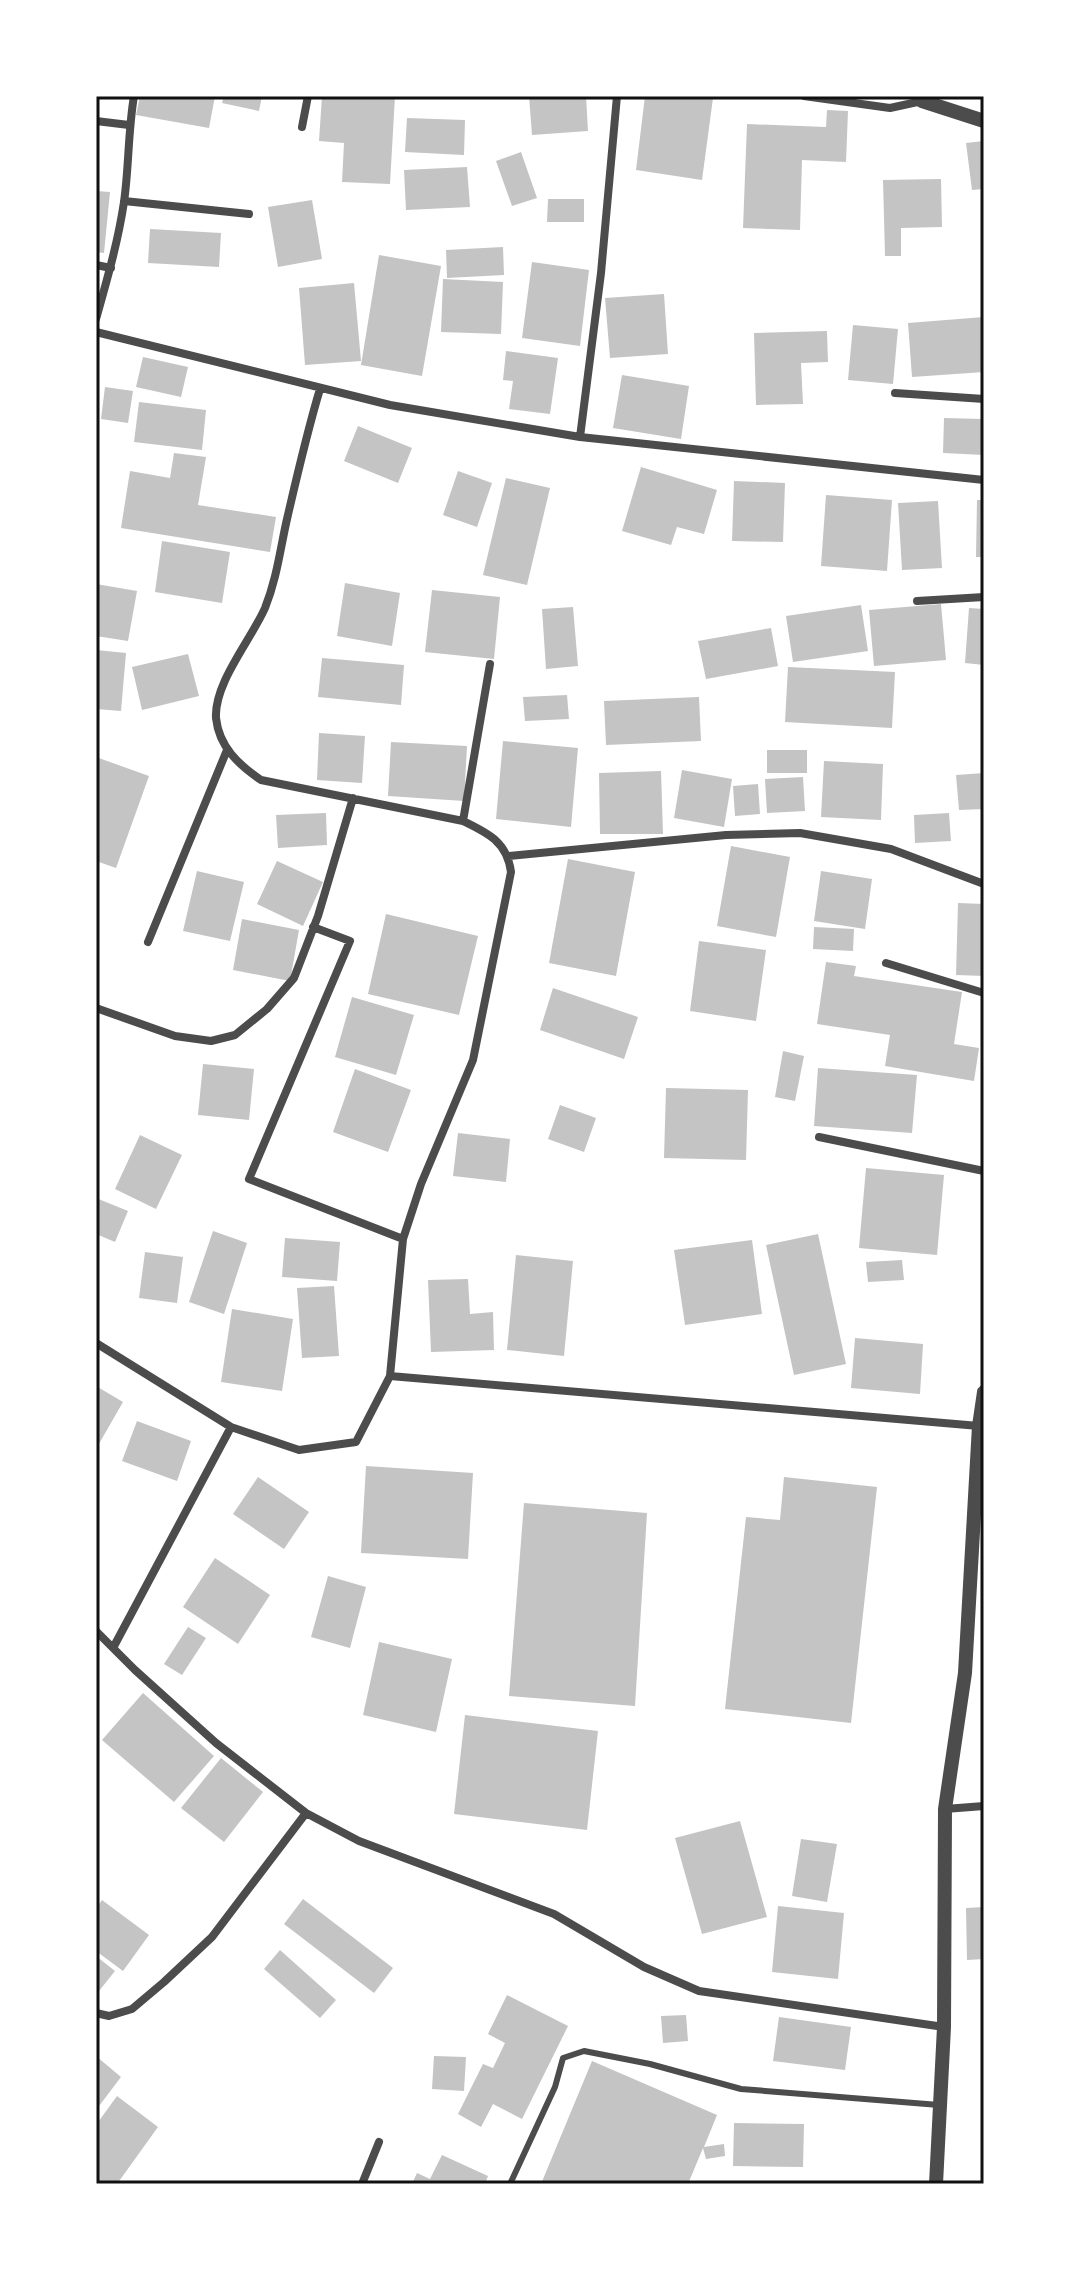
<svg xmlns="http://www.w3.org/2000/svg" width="1080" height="2280" font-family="'Fira Sans Condensed',sans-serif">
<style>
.building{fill:#c4c4c4}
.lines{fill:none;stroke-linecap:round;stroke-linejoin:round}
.service{stroke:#4c4c4c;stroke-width:6}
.minor{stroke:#4c4c4c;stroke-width:8}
.tertiary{stroke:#4c4c4c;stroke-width:14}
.neatline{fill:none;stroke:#111;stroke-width:3}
</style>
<rect width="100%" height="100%" fill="#fff"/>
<path class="building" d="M140,96H215L209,128L136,115Z
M224,96H262L259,111L222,103Z
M322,96H395L390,184L342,182L344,143L319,141Z
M529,96H586L588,131L532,135Z
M645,96L713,98L702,180L636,170Z
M827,110L848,111L846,162L802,160L800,230L743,228L747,124L826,127Z
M407,118L465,120L464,155L405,152Z
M984,141V189L972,190L966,143Z
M521,152L537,198L512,206L496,161Z
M467,167L470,207L406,210L404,170Z
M941,179L942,227L901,228V256H885L883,180Z
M96,191L110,192L104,253L96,252Z
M548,199H584V222H547Z
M312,200L322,259L278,267L268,207Z
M150,229L221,233L219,267L148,263Z
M503,247L504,275L447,278L446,250Z
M379,255L441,266L422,376L361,365Z
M532,262L589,270L580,346L522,338Z
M443,279L503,282L501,334L441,332Z
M354,283L361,361L305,365L299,288Z
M664,294L668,354L610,358L605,298Z
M984,317V372L912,377L908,323Z
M853,325L898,329L893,384L848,380Z
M827,331L828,362L801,363L803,404L756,405L754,333Z
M506,351L558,358L550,414L509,409L513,381L503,380Z
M143,357L188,367L181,397L136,387Z
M622,375L689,386L681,439L613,428Z
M105,387L133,391L128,423L101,419Z
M139,402L206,410L202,450L134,442Z
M944,418L984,419V455L943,453Z
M358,426L412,448L398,483L344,461Z
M174,453L206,457L198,505L276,517L270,552L121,528L130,471L170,478Z
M641,467L717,490L704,534L677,527L671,545L622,531Z
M458,471L492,483L477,527L443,515Z
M506,478L550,488L527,585L483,575Z
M734,481L785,483L783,542L732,541Z
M826,495L892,500L887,571L821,566Z
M977,500H984V557H976Z
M938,501L942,568L902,570L898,503Z
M162,541L230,552L222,603L155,592Z
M345,583L400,593L392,646L337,636Z
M96,584L137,591L128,641L96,636Z
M432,590L500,597L494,659L425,652Z
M941,604L946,660L874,666L869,610Z
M861,605L868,651L793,662L786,616Z
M573,607L578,666L546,669L542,609Z
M969,608L984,609V665L965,663Z
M771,628L778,666L706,679L698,641Z
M96,650L126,653L121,711L96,709Z
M188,654L199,696L142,710L132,667Z
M322,658L404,665L401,705L318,697Z
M788,667L895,672L892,728L785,722Z
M567,695L569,719L525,721L523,697Z
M699,697L701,741L606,745L604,701Z
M319,733L365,736L362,783L317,780Z
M503,741L578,748L571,827L496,819Z
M391,742L467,746L464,801L388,796Z
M767,750H807V773H767Z
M96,757L149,776L116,868L96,861Z
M824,761L883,764L881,820L821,817Z
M682,770L732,779L724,827L674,818Z
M661,771L663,834H600L599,773Z
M984,773V809L959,810L956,775Z
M803,777L805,811L767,813L765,779Z
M758,784L760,814L735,816L733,786Z
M326,813L327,845L278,848L276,815Z
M949,813L951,841L915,843L914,815Z
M731,846L790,857L776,937L717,926Z
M568,859L635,872L616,976L549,963Z
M277,861L323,882L303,926L257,904Z
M197,871L244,882L230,941L183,931Z
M821,871L872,879L865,929L814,921Z
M958,903L984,904V976L956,975Z
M386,914L478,936L459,1015L368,994Z
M242,919L299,930L290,981L233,970Z
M814,927L854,929L853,951L813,949Z
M699,941L766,950L756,1021L690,1011Z
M826,962L856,966L854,976L962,992L954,1044L979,1048L974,1081L885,1066L890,1035L817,1024Z
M553,988L638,1017L624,1059L540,1030Z
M352,997L414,1015L396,1075L335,1057Z
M783,1051L804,1056L795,1101L775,1097Z
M203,1064L254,1069L249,1120L198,1115Z
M818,1068L917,1075L912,1133L814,1126Z
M355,1069L411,1090L388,1152L333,1132Z
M666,1088L748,1090L746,1160L664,1158Z
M560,1105L596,1118L584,1152L548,1139Z
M458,1133L510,1139L506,1182L453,1176Z
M140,1135L182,1155L156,1209L115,1189Z
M866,1168L944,1175L937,1255L859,1248Z
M96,1198L128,1211L115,1242L96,1234Z
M213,1231L247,1243L224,1314L189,1302Z
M818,1234L846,1364L794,1375L766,1245Z
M285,1238L340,1242L337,1281L282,1277Z
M752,1240L762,1314L685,1325L674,1250Z
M145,1252L183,1257L177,1303L139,1298Z
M516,1255L573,1261L564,1356L507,1350Z
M902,1260L904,1280L868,1282L866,1262Z
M468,1279L470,1314L493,1312L494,1350L431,1352L428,1280Z
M334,1286L339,1356L302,1358L297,1288Z
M232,1309L293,1319L282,1391L221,1382Z
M855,1338L923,1344L920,1394L851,1388Z
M96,1386L123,1402L96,1449Z
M137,1421L191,1441L177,1481L122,1461Z
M366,1466L473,1473L468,1559L361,1553Z
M258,1477L309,1512L284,1549L233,1514Z
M784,1477L877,1487L851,1723L725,1709L746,1517L780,1520Z
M524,1503L647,1513L635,1706L509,1696Z
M215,1558L270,1595L238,1644L183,1607Z
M328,1576L366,1587L350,1648L311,1637Z
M188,1627L206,1638L182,1675L164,1664Z
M379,1642L452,1659L436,1732L363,1715Z
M143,1693L214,1756L174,1802L102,1740Z
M465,1715L598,1731L587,1830L454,1814Z
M221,1758L263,1792L224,1842L181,1808Z
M740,1821L767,1917L702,1934L675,1838Z
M801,1839L837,1844L827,1902L792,1896Z
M303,1899L393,1968L374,1993L284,1924Z
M102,1900L149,1935L123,1971L96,1951V1908Z
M778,1906L844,1913L838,1979L772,1972Z
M984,1907V1959L967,1960L966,1908Z
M280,1950L336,2000L320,2018L264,1969Z
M96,1956L115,1971L99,1991L96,1988Z
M507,1995L568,2026L522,2119L493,2104L481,2127L458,2114L483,2064L493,2068L505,2043L488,2034Z
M686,2015L688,2041L663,2043L661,2016Z
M779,2017L851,2027L845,2070L773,2061Z
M96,2056L121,2077L96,2110Z
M434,2056L466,2057L464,2091L432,2089Z
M592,2061L717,2115L704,2147L724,2144L725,2156L706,2159L703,2148L688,2184H541Z
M117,2096L158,2127L117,2184H96V2125Z
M734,2123L804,2124L803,2167L733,2166Z
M442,2155L488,2176L485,2184H412L417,2173L430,2179Z"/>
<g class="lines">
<path class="service" d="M510,2184L555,2087L563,2058L584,2051L650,2064L741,2089L939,2105"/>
<path class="minor" d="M804,96L890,108L922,101
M96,121L129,125
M302,127L308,96
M124,201L249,214
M96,265L111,268
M96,319C107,280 118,242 124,202C129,167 128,131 134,96
M96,332L390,405L580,437L984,480
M895,393L984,399
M580,437L601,273L617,96
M917,601L984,597
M463,821L490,664
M509,856L726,835L800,833L891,849L984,884
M313,927L350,941L249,1179L403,1239
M148,942L227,750
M886,963L984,993
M96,1008L175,1036L211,1041L235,1035L267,1009L294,978L318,916L353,798
M819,1137L984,1171
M96,1343L231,1427L299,1450L356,1442L390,1376L403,1239L421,1184L473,1060L511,872C507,842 488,833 463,821L261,780C239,765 219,747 216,718C214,683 251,640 265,608C277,578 280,550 287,519C297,476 307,432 320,389
M390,1376L979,1426
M96,1631L135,1670L216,1743L306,1813L359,1841L554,1914L644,1967L699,1991L944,2027
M113,1648L231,1427
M945,1809L984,1806
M96,2013L109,2016L132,2009L164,1982L212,1937L306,1813
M362,2184L379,2142"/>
<path class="tertiary" d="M919,96L922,101L984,121
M936,2184L944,2027L945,1809L965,1673L979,1426L984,1392"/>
</g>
<rect width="1080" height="2280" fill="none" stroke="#ffffff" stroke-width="196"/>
<rect x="98" y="98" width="884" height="2084" class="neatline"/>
</svg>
